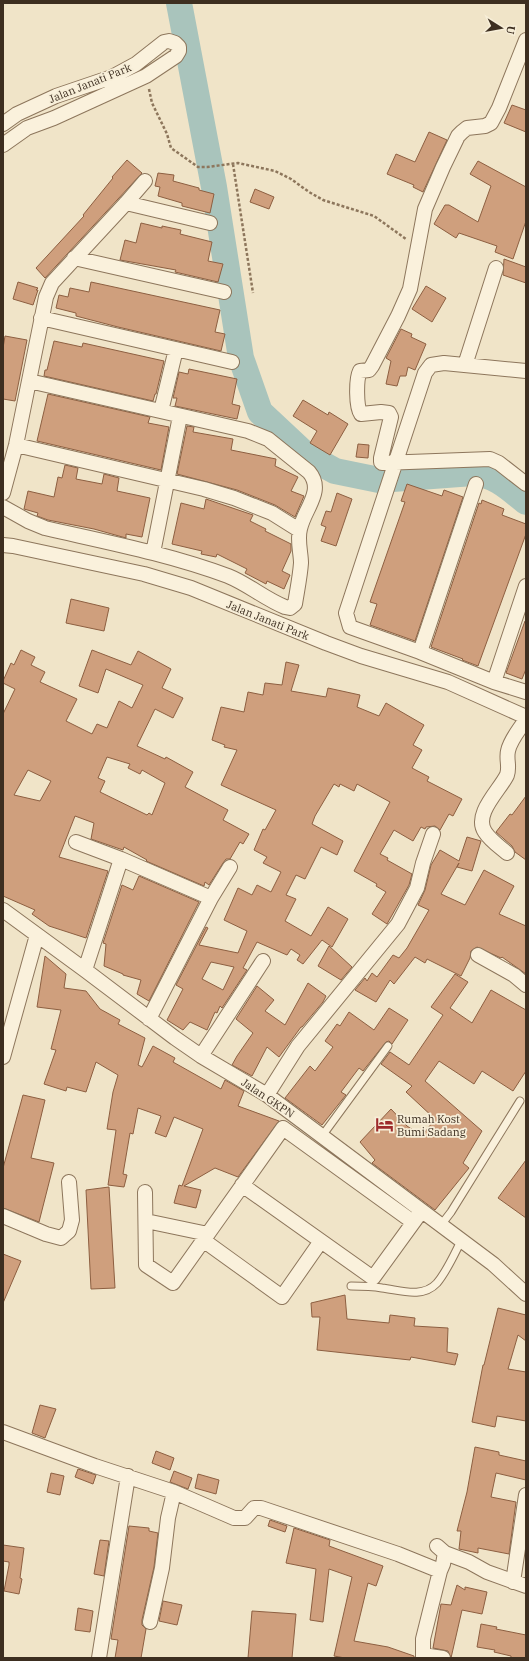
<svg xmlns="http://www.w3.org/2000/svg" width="529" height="1661" font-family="'IBM Plex Serif',serif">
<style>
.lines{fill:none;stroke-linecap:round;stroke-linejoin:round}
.river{stroke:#a9c4bc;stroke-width:26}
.building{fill:#cf9f7d;stroke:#8d5f41;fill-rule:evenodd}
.lane-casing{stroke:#8d765c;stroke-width:9}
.street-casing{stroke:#8d765c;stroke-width:16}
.path{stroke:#8d765c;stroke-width:2.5;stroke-dasharray:3 2;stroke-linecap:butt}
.lane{stroke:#faf1dc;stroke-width:7}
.street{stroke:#faf1dc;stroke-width:14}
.labels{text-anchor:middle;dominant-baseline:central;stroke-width:3.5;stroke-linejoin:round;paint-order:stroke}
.street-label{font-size:11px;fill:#3d2e20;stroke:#f7eed8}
.poi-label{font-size:11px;fill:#3d2e20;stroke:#f7eed8;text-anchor:start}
</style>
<rect width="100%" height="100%" fill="#f0e4c8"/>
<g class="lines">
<path class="river" d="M179,3L214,187L241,358L260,412L306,455L335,471L379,480L473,473C494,474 510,489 526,502"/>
</g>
<path class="building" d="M512,105L526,110V132L504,123Z
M429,132L447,140L423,192L413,187L414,185L387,174L396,154L415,162Z
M127,160L142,173L45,278L36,268L84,216L83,215L113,178L112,177Z
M478,161L526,187V221L513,259L495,252L497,246L459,233L456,238L434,224L445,205H449L478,222L491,186L470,174Z
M158,173L174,175L173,181L199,188V190L214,194L210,213L182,206V203L158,196L160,187L155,186Z
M255,189L274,197L269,209L250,202Z
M141,223L162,228V226L181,230L180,234L212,242L208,261L223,264L218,282L175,272L176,270L120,260L125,240L136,243Z
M504,259L526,267V283L503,275Z
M18,282L38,288L36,290H38L33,305L13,299Z
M91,282L220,310L215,332L225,334L221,351L118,327L76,316V313L56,308L59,295L68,297L70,288L89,292Z
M426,286L446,298L432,322L412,309Z
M401,329L412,334L411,337L426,344L415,370L408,367L406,376H400L397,386L386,384L391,361L386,358Z
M5,336L27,340L15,401L3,399V348Z
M54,341L82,347L83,343L164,361L156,394H155L153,401L44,376L45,370H47Z
M189,369L237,379L232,404L240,406L237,419L175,406L177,398H173L179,372L188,374Z
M48,394L150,417L148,423L169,427L161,470L37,441Z
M303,400L328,415L329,412L348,424L330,455L310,443L317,431L293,416Z
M187,426L194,427L193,432L233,439L231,450L276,459L275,466L298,477L291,491L304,496L295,517L275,505L237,490L177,474Z
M358,444L369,445L368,458L356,457Z
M65,465L78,468L76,479L102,484L104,474L119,478L117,491L150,498L142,537L126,534V538L94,529L48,520L37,516L38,513L24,509L28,491L54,497L58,477L62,478Z
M407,484L442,496L444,490L463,497L415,641L370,625L377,604L370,602L405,502L401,501Z
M337,493L352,499L336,546L321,541L326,527L321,525L326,511L331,512Z
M206,499L253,515L250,521L266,529L265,531L291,544V551L282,571L290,575L284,589L267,581L266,584L245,573L247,569L217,554L216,557L201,554L202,551L172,544L181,503L204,509Z
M482,500L504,509L502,515L526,524V534L478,666L462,660L463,659L431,647L479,503L481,504Z
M71,599L109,608L104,631L66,623Z
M525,621H526V669L522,679L506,673Z
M21,650L35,657L31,665L45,672L40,682L77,699L66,721L92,734L97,724L107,728L119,701L132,708L143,685L106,669L98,693L79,686L92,650L131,665L138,651L171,669L162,688L183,698L173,718L155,709L137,746L165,759L166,757L193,772L185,787L228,810L223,820L249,834L243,844L240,842L230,859H226L223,863L209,885L205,882L204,886L146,861L147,860L124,847L123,850L91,839L94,823L75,816L59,857L108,871L86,938L49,926L32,914L35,910L3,896V714L15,689L3,683V681L11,663L14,665ZM107,757L130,764L128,768L140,774L142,770L165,783L152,815L149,813L147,815L100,792L105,781L98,778ZM28,770L51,781L40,801L14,795Z
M286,662L299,665L291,691L326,697L328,688L360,695L357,707L379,716L386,703L424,725L413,745L422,750L412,768L429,777L427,781L462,799L453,816L449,814L440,830L435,826L426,827L425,829L421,827L413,841L394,830L380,854L388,858L387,860L412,874L409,885L387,924L372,914L386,892L376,886L377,884L354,871L390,802L357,784L354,791L340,784L339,787L334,784L315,816L312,824L343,841L337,855L321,847L305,879L296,875L286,895L296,899L285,921L311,936L328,907L348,919L332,947L322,940L303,964L297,960L300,955L291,949L287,955L257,942L243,968L247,970L222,1008L220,1006L217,1013L215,1012L207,1030L190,1022L183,1030L167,1020L183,989L176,985L206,927L208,928L199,945L238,953L247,931L224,920L238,888L252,895L257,885L271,892L281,872L263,863L267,857L254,850L263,829L265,830L276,810L221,785L237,750L224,747L225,745L212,740L221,707L244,712L248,692L263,695L265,683L282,685ZM211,962L234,967L223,990L202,979Z
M526,796V860L515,852L512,846L496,832L510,814L512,815Z
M467,837L481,841L472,871L457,867L459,863L441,894L465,905L484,870L514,886L499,914L526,926V974L502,957L501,958L477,947L471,951L470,958L461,976L427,959L425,963L415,957L394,984L390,980L376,1002L355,990L365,978L367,981L372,973L377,977L393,955L399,958L407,948L429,910L418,905L425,890L431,865L440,850L459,861Z
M139,876L199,902L149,1001L137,994L141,980L123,975V974L104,966L106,944L103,943L122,885L133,890Z
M329,946L352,967L341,980L318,966Z
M45,956L66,974L64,988L86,991L100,1009L120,1020L118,1024L145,1038L138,1065L142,1067L153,1046L175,1058L173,1062L221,1089L225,1080L244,1091L238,1106L279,1121L238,1177L215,1168L184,1186L201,1190L196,1208L174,1203L179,1185L182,1186L203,1129L174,1117L166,1137L155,1133L161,1116L138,1108L133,1134L130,1133L123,1174L127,1175L124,1187L108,1185L116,1130L107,1129L113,1092L118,1075L96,1062L86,1092L67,1087L66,1091L44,1084L56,1050L51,1049L61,1010L37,1007Z
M455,974L468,982L450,1008L472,1023L491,990L526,1010V1071L513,1091L482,1071L474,1084L439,1061L425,1081L482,1131L463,1163L469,1168L435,1210L372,1163L375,1160L360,1142L391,1109L407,1126L422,1136L435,1119L406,1092L412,1086L381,1064L390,1052L409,1065L443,1015L431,1007Z
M308,983L326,996L323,1002L302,1027H301L279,1057L267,1047L252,1076L232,1065L237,1056L253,1033L236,1019L257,986L274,1000L265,1011L285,1025Z
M389,1008L408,1020L392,1044L389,1041L386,1042L363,1071L359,1068L341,1092L346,1095L322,1125L285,1098L310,1066L315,1071L333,1047L325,1041L337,1024L340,1026L349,1012L374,1030Z
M23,1095L45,1100L31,1158L54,1163L39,1222L3,1208V1168Z
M526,1160V1218L498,1198Z
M109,1187L115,1288L91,1289L86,1190Z
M3,1254L21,1261L3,1303Z
M345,1295L347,1319L389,1323L390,1315L415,1318L414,1326L448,1328L447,1352L458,1354L455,1365L411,1357L410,1360L317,1350L320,1317H312L311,1303Z
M498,1308L526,1315V1341L518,1335L508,1369L526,1372V1421L497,1416L495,1427L472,1422L483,1365H484Z
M40,1405L56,1409L45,1438L32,1433Z
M475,1447L499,1452V1455L526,1461V1480L496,1473L491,1497L516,1502L509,1554L478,1548V1553L459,1549L461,1531H457L467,1492Z
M156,1451L174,1458L170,1470L152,1463Z
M78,1469L96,1475L93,1484L75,1477Z
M174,1471L192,1478L188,1489L170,1482Z
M51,1473L64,1476L60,1495L47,1492Z
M198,1474L219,1480L216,1494L195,1488Z
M270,1520L287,1526L285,1532L268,1526Z
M129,1526L149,1528V1531L158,1533L154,1567L142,1620V1625L146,1629L141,1658H115L118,1640L111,1639Z
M294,1528L330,1540L329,1546L383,1566L376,1586L368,1583L354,1641L388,1647L414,1656V1658H345L334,1656L352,1577L329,1569L323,1622L310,1620L316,1569L286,1563Z
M100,1540L109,1541L104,1576L94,1574Z
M3,1545L24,1548L20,1578L22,1579L19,1594L4,1591L9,1565V1562L3,1561Z
M457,1585L465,1590V1587L487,1592L482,1614L462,1610L451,1658L448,1651L433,1648L441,1604L451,1605Z
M163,1601L182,1605L177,1625L159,1621Z
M78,1608L93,1611L90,1632L75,1630Z
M252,1611L296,1614L292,1658H248Z
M481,1624L497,1627L496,1629L526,1635V1658H511V1656L494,1652L495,1650L477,1647Z"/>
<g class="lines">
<defs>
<path id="lane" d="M322,1136L388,1046
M441,1225L451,1212L520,1101
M351,1286C361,1286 371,1286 382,1288C400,1290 422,1299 437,1283C447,1271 454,1255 461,1241"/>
<path id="street" d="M526,40L499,108L491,123L485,126L467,128L462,132L458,136L443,167L425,209L410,289L398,316L372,366L369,370L360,371C356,379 356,407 361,414L381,412L389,413L391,417L381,458V462L382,463L490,459L499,463L526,484
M3,124L17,114L56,96L112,77L136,64L164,42L169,41L175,43L179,47V51L176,56L146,76L54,118L27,128L3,145
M126,203L210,223
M74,258L224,292
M41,318L232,362
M465,365L496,268
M526,371L444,363L431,365L425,373L346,613L350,627L420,652L494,682L526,692
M161,411L176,349
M16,445L204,489L234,498L272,513L299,530
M3,493L16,445L46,297L52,283L126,203L145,181
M3,507L28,521L45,528C106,542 169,554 228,576C248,584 265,599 285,607L290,608L295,604C297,591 300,577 301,563C301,553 297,540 300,529C304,509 325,491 309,472L268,439L248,431L29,381
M3,545L13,546L144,574L191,588L326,643L361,656L448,682L526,717
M153,553L180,416
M420,652L476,484
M494,682L526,586
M76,842L121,859L211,898
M507,853C500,847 490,840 485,832C473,814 500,790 507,775C510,767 506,759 508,751C510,740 520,729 526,719
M3,910L85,970L175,1038L201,1056L267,1095L493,1264L526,1294
M478,955L514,975L526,985
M85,970L121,859
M149,1019L211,898L230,867
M201,1056L263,961
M3,1057L37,935
M267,1095L298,1046L398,924L417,888L423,863L433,834
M242,1185L373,1278L418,1216
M145,1192L146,1265L173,1283L283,1128L413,1222
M3,1216L46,1234L61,1238L69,1231L72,1220L69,1182
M146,1221L208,1234
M203,1240L282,1297L321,1241
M3,1432L95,1466L174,1492L234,1518H245L254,1508H261L398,1554L440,1571
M445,1553L469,1562L487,1572L526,1586
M513,1582L526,1495
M150,1622L162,1568L168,1518L174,1492
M423,1655L443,1658
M99,1658L128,1476
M423,1658V1639L440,1571L443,1564L445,1553L437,1546"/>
</defs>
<use href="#lane" class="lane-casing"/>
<use href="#street" class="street-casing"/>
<path class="path" d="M149,89L152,103L167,134L171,148L198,167H207L238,163L275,171L291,179L309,192L323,200L374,216L406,239
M233,164L253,293"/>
<use href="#lane" class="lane"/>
<use href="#street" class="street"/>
</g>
<defs>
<symbol id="hotel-bare" viewBox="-9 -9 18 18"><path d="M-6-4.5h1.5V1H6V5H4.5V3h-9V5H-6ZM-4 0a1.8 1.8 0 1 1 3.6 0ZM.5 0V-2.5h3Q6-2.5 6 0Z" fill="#9e2a2b" stroke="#f7eed8" stroke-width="2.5" paint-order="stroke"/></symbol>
</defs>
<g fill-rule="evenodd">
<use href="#hotel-bare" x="372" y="1112" width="25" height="25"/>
</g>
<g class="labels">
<g class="street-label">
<text transform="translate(90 83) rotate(-22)">Jalan Janati Park</text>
<text transform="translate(268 620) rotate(22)">Jalan Janati Park</text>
<text transform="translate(268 1098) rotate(34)">Jalan GKPN</text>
</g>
<g class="poi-label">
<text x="397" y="1119">Rumah Kost<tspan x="397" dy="13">Bumi Sadang</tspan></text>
</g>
</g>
<rect width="529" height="1661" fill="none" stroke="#3d2e20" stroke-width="8"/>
<g transform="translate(501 28) rotate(101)" stroke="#f7eed8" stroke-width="3" paint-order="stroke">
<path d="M0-3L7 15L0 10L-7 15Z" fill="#3d2e20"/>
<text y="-6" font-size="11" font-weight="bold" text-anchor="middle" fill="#3d2e20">U</text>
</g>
</svg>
